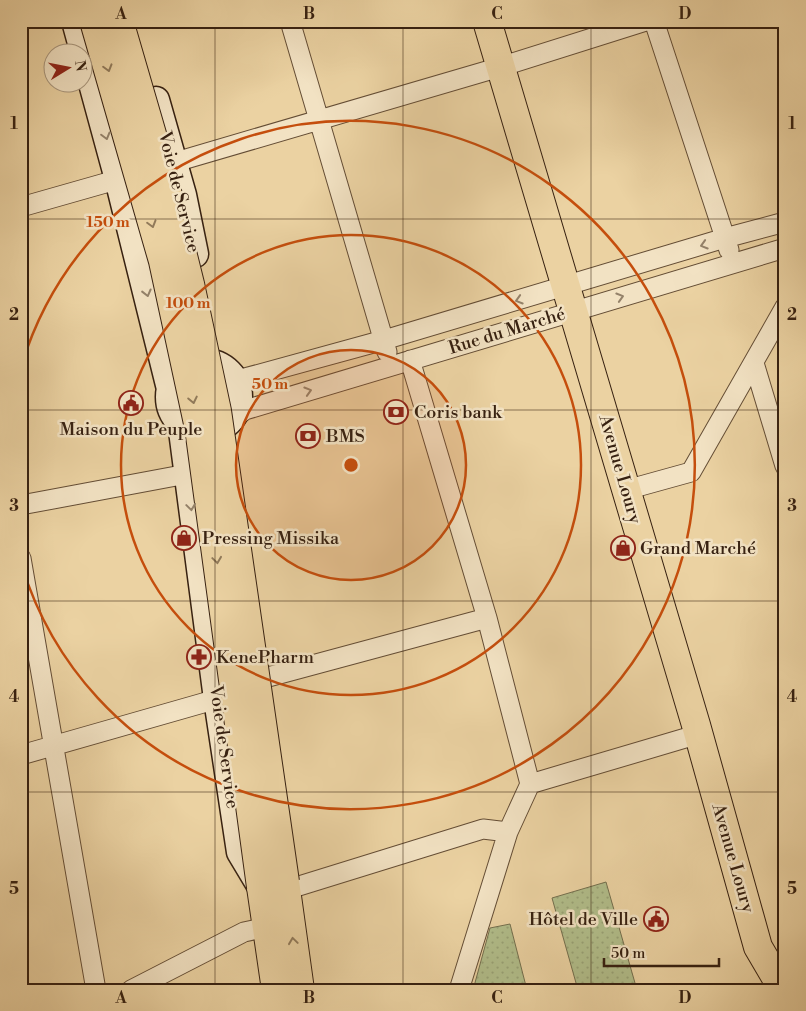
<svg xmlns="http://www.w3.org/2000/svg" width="806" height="1011" font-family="'Libre Bodoni',serif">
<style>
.park{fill:url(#park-dots);stroke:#746f4e}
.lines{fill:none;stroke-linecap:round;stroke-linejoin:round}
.street-casing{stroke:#644d35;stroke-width:21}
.secondary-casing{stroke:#372111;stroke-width:29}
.primary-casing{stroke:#372111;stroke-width:30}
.highway-casing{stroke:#372111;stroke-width:30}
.street{stroke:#f2e2c3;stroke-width:19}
.secondary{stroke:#f2e2c3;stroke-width:26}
.primary{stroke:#ebd2a2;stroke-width:28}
.highway{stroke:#ebd2a2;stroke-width:28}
.highway-bridge-casing{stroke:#372111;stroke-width:30;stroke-linecap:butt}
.highway-bridge{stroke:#ebd2a2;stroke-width:28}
.oneway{stroke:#917a5a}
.oneway2{stroke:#94826a}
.grid{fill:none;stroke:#372111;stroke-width:1;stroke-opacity:0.55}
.ring{fill:none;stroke:#c54e0d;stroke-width:2.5}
.labels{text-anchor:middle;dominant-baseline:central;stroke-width:5;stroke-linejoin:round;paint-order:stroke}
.street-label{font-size:18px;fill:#372111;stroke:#f2e2c3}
.poi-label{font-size:18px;fill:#372111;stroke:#f2e2c3;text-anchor:start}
.centre{fill:#c54e0d;stroke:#f2e2c3;stroke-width:2.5}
.ring-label{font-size:15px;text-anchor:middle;font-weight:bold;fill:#c54e0d;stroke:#f2e2c3;stroke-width:5;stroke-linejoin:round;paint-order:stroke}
.neatline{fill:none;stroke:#372111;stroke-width:2}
.grid-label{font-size:16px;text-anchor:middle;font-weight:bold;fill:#372111}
</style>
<defs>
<pattern id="park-dots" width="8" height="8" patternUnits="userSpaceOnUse" patternTransform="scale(1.25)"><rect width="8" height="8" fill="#b1bd8a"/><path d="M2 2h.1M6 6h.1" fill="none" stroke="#99a276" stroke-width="1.8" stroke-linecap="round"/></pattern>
</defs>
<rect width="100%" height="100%" fill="#ebd2a2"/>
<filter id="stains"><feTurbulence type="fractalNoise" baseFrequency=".004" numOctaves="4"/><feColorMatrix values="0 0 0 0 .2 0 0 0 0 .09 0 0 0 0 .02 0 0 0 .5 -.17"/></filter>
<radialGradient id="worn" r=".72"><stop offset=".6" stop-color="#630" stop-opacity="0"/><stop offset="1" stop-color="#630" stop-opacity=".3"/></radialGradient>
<path class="park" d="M606,882L637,990H578L552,898Z
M510,924L527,990H473L490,928Z"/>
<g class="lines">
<defs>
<path id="street" d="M290,21L387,352
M654,21L729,250
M162,166L500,67L646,21
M21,207L130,176
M410,360L487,618L530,784L508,832L459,990
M754,363L785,466
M233,379L245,378L384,340L725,238L785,222
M231,420L245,410L785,248
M626,490L691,472L785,307
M21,505L187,474
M21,558L96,990
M268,677L487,618
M21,755L217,699
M530,784L699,734
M286,890L483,829L508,832
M131,990L244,932L267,927"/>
<path id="secondary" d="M75,21L118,179L170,389
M156,100L183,195L195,254
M169 397a35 35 0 1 1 70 0a35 35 0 1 1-70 0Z
M181,423L217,699L240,852L261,887"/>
<path id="primary" d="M487,21L696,725L758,947L781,986"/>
<path id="highway" d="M285,882L300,990
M261,887L276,990"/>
</defs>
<use href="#street" class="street-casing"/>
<use href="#secondary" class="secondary-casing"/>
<use href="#primary" class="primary-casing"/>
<use href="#highway" class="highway-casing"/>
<use href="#street" class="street"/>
<use href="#secondary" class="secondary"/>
<use href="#primary" class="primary"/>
<use href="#highway" class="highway"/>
<defs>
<path id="highway-bridge" d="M94,21L163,261L199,428L261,887
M119,21L158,155L190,284L217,411L285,882"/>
</defs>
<use href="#highway-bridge" class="highway-bridge-casing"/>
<use href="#highway-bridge" class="highway-bridge"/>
</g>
<defs><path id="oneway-chevron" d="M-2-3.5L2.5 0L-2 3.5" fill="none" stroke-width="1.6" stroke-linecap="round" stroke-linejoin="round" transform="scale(1.25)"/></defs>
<g class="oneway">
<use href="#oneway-chevron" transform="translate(108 68) rotate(74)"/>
<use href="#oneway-chevron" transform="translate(152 224) rotate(74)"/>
<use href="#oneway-chevron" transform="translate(193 400) rotate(78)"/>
<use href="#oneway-chevron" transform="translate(217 560) rotate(82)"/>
<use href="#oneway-chevron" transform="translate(293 941) rotate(-98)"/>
</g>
<g class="oneway2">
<use href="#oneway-chevron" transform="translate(106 136) rotate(75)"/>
<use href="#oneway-chevron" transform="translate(704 245) rotate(163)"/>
<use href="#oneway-chevron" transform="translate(147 293) rotate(76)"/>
<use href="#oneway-chevron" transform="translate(620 297) rotate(-17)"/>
<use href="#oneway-chevron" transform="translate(519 300) rotate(163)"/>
<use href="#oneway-chevron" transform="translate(308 391) rotate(-17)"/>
<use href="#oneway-chevron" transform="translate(191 507) rotate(82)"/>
</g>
<path class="grid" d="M215,21V990M403,21V990M591,21V990M21,219H785M21,410H785M21,601H785M21,792H785"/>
<circle cx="351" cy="465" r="115" fill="#c54e0d" fill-opacity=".12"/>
<g class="ring">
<circle cx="351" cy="465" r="115"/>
<circle cx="351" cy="465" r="230"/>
<path d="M22 364A344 344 0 1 1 22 566"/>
</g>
<defs>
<symbol id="civic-ring" viewBox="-11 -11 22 22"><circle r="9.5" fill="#f2e2c3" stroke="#8f2418" stroke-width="1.5"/><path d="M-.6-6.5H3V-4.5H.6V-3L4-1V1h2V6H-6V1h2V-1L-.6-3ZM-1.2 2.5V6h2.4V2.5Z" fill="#8f2418"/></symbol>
<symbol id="bank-ring" viewBox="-11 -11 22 22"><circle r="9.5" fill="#f2e2c3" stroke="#8f2418" stroke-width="1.5"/><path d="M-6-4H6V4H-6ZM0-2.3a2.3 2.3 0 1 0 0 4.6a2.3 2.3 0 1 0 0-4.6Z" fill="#8f2418"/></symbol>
<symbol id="shop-ring" viewBox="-11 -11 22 22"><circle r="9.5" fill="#f2e2c3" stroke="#8f2418" stroke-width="1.5"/><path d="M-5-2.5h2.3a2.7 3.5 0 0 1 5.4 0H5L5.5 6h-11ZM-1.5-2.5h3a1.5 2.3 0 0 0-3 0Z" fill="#8f2418"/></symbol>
<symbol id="pharmacy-ring" viewBox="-11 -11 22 22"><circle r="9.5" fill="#f2e2c3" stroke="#8f2418" stroke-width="1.5"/><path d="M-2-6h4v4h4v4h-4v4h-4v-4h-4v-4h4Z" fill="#8f2418"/></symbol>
</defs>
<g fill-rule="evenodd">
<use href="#civic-ring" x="117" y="389" width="28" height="28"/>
<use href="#bank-ring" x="382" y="398" width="28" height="28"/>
<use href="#bank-ring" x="294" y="422" width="28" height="28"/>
<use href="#shop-ring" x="170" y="524" width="28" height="28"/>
<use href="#shop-ring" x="609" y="534" width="28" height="28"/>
<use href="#pharmacy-ring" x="185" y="643" width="28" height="28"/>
<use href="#civic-ring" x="642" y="905" width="28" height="28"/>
</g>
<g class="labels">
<g class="street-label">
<text transform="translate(179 192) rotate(76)">Voie de Service</text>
<text transform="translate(507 331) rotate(-17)">Rue du Marché</text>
<text transform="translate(620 469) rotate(74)">Avenue Loury</text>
<text transform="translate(224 747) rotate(82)">Voie de Service</text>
<text transform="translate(733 858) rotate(74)">Avenue Loury</text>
</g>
<g class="poi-label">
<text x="414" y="412">Coris bank</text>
<text x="131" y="429" text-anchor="middle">Maison du Peuple</text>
<text x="326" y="436">BMS</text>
<text x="202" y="538">Pressing Missika</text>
<text x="640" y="548">Grand Marché</text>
<text x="216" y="657">KenePharm</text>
<text x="638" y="919" text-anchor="end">Hôtel de Ville</text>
</g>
</g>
<circle cx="351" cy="465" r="8" class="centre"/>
<g class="ring-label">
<text x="108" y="227">150 m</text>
<text x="188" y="308">100 m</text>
<text x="270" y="389">50 m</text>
</g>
<rect width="806" height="1011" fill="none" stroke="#ebd2a2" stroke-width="55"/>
<g transform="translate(68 68) rotate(80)"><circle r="24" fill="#f2e2c3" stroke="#a7957c"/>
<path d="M0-4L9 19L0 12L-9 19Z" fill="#8f2418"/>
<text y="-8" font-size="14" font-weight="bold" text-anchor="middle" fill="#372111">N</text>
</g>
<path d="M604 958v8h115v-8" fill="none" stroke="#372111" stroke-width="2.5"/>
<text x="611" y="958" font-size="15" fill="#372111" stroke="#f2e2c3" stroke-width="4" paint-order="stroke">50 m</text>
<rect x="28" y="28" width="750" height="956" class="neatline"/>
<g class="grid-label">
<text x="121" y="19">A</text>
<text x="309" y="19">B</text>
<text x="497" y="19">C</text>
<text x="685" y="19">D</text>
<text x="14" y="129">1</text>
<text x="792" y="129">1</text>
<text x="14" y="320">2</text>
<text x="792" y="320">2</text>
<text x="14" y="511">3</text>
<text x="792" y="511">3</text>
<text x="14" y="702">4</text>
<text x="792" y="702">4</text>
<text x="14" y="894">5</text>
<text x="792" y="894">5</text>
<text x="121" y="1003">A</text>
<text x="309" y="1003">B</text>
<text x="497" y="1003">C</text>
<text x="685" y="1003">D</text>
</g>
<rect width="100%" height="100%" filter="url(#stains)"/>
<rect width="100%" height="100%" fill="url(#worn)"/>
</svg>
